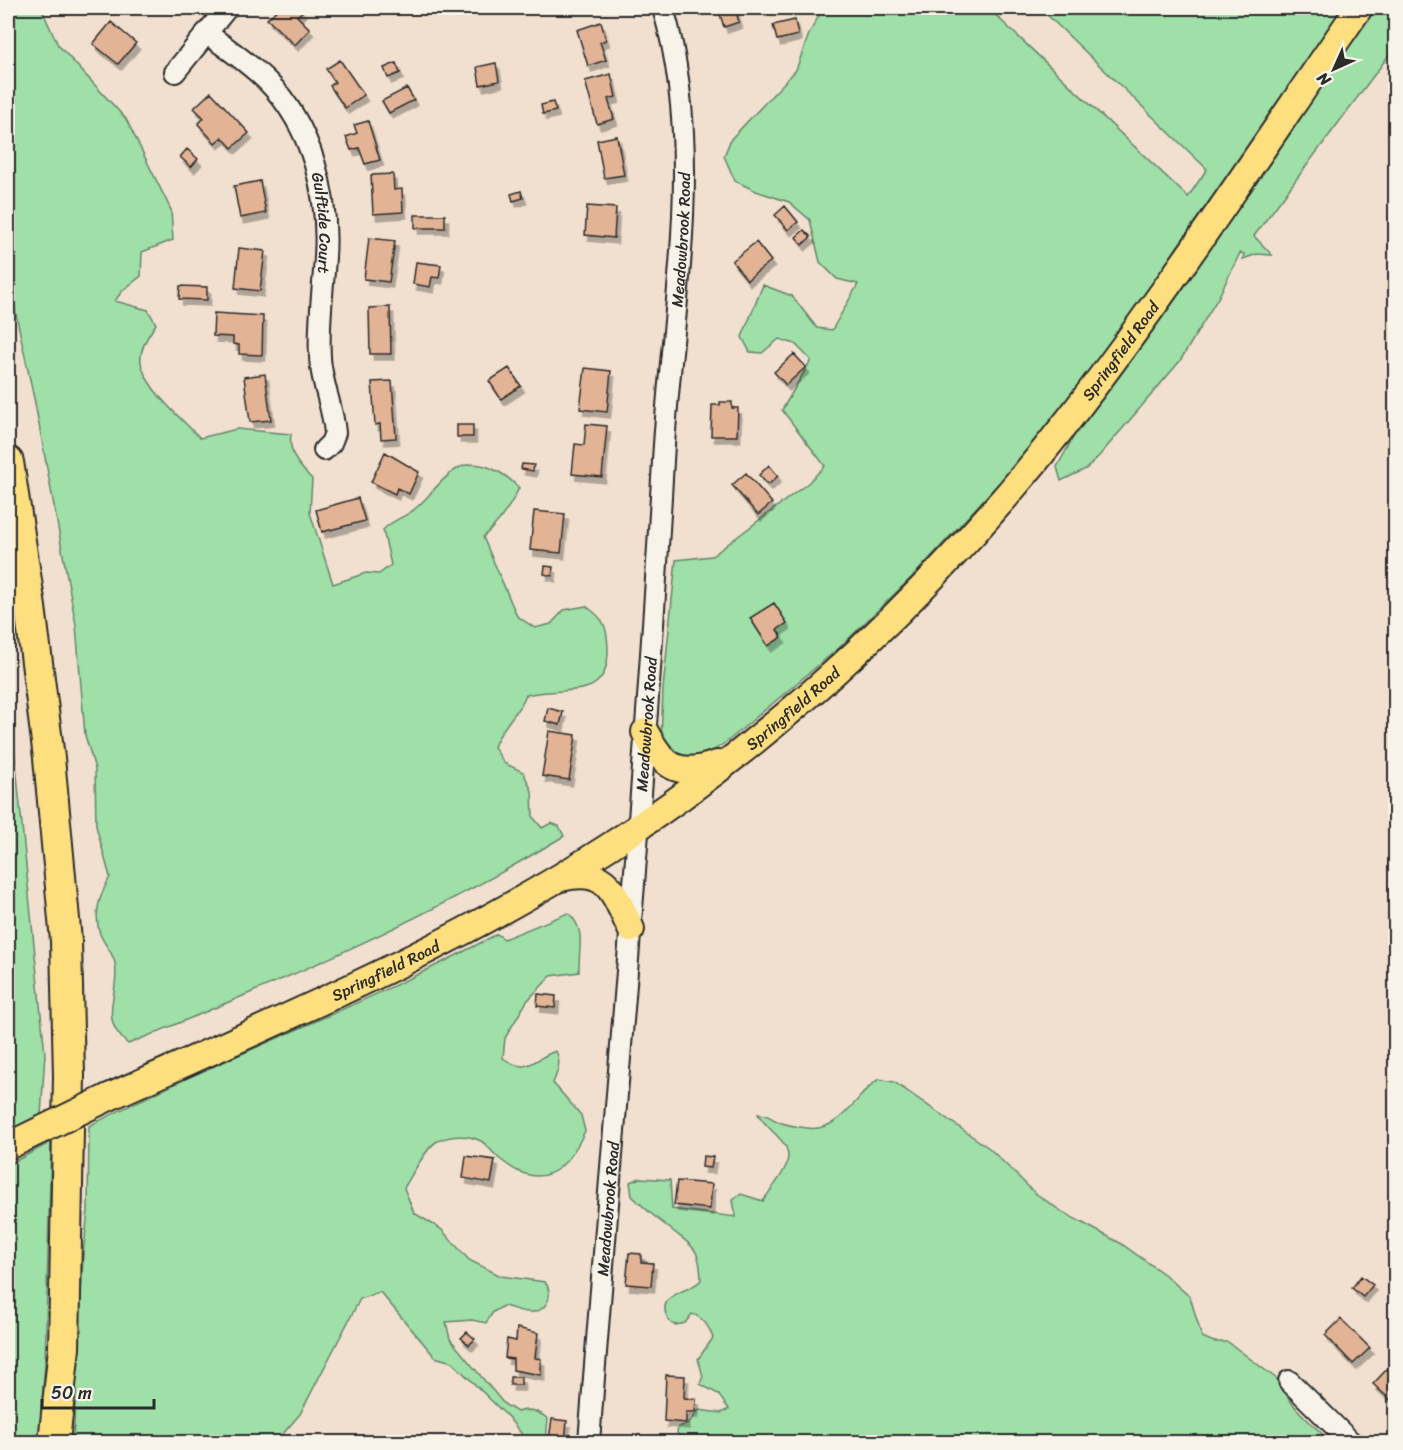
<svg xmlns="http://www.w3.org/2000/svg" width="1403" height="1450" font-family="Sriracha,sans-serif">
<style>
.green{fill:#9fdfa8;stroke:#65856a;stroke-width:1.5}
.building{fill:#e3b395;stroke:#2b2b2b;stroke-width:1.5;filter:url(#shadow)}
.lines{fill:none;stroke-linecap:round;stroke-linejoin:round}
.minor-casing{stroke:#2b2b2b;stroke-width:24}
.major-casing{stroke:#2b2b2b;stroke-width:30}
.highway-casing{stroke:#2b2b2b;stroke-width:34}
.minor{stroke:#f7f3e8;stroke-width:20}
.major{stroke:#fddf80;stroke-width:26}
.highway{stroke:#fddf80;stroke-width:30}
.major-bridge-casing{stroke:#2b2b2b;stroke-width:30;stroke-linecap:butt}
.major-bridge{stroke:#fddf80;stroke-width:26}
.labels{text-anchor:middle;dominant-baseline:central;stroke-width:5;stroke-linejoin:round;paint-order:stroke}
.street-label{font-size:16px;fill:#2b2b2b;stroke:#f7f3e8}
</style>
<defs>
<filter id="shadow"><feDropShadow dx="3.5" dy="6" stdDeviation="0" flood-color="#0004"/></filter>
</defs>
<rect width="100%" height="100%" fill="#f1e0cf"/>
<filter id="ink" filterUnits="userSpaceOnUse"><feTurbulence type="fractalNoise" baseFrequency=".0167" numOctaves="2"/><feDisplacementMap in="SourceGraphic" scale="12" xChannelSelector="R" yChannelSelector="G"/><feConvolveMatrix kernelMatrix="1 2 1 2 8 2 1 2 1" color-interpolation-filters="sRGB"/></filter>
<g filter="url(#ink)">
<path class="green" d="M8,8H41L58,45L126,119L171,210L173,240L142,252L141,276L122,291L115,301L148,310L156,324C148,336 137,352 142,367C151,394 181,418 200,438L237,429L291,434C288,454 299,466 312,479L310,513L333,584L366,573L379,574L391,565L383,530C393,519 407,517 417,507C430,496 442,477 457,469C478,456 505,473 519,488C510,507 499,523 483,537L517,616L535,628L551,624L564,610L586,606C604,619 607,625 608,648C609,704 566,685 526,695C517,715 500,728 494,747L504,763L523,772L532,791L533,817L542,828L551,823L559,826L564,836C426,920 277,983 128,1044C96,1017 121,995 115,963C113,953 104,944 100,934C93,913 100,895 110,877L96,826L95,769L85,735L76,625L35,403L8,277Z
M823,8H988L1188,197L1207,169L1040,8H1344L1100,358L1031,448L917,572L840,647L729,740L694,764L678,763L661,741L663,689L676,560L712,556L808,483L825,466L782,410L811,360L795,344L779,339L762,353L750,352L742,337L763,285L792,296L817,328L832,330L858,284L837,279L820,262L810,220L789,202L756,191L735,181L724,156L731,139L796,70L809,34Z
M1371,8H1395V47L1254,236L1272,255L1257,254L1243,259L1244,254L1240,253L1218,298L1180,361L1100,455L1086,469L1061,481L1057,467L1080,425Z
M8,686L45,1054L41,1115L8,1131Z
M568,913C587,929 578,949 579,972L551,976L527,1001L505,1038L503,1058C530,1076 531,1059 556,1051C562,1062 557,1073 553,1083L581,1115L585,1131C566,1171 542,1193 501,1160C494,1155 488,1145 481,1141C468,1134 449,1135 436,1142C425,1149 411,1177 404,1188L414,1213L441,1229L469,1260L501,1276L545,1282C555,1295 546,1314 528,1312C520,1312 511,1307 503,1306L493,1312L486,1323L472,1320L446,1322L450,1339L504,1404L517,1412C528,1408 539,1411 548,1419L546,1439L555,1442H528L508,1417L452,1362L435,1357L380,1292L360,1299L300,1414L276,1442H73L83,1256L88,1211L89,1126C222,1057 365,1006 497,934L504,939Z
M879,1079L894,1082L989,1148L1035,1193L1064,1213L1120,1243L1164,1274L1190,1297L1202,1337L1214,1342H1228L1277,1379L1283,1384C1284,1402 1318,1429 1331,1442H685L677,1433L678,1427L688,1424L699,1410L721,1413L729,1409L718,1394L700,1384L703,1376L698,1359L713,1338C710,1328 703,1317 692,1314L685,1323C677,1325 672,1327 668,1319C654,1292 691,1293 701,1280C700,1245 692,1247 668,1227C656,1218 643,1207 632,1196L630,1182L640,1178L670,1180L672,1209L736,1217L733,1200L741,1194L763,1201C775,1182 801,1160 780,1139C772,1130 764,1124 758,1114C768,1114 770,1118 779,1122C787,1125 799,1127 807,1128C841,1133 856,1094 879,1079Z
M51,1142L45,1364L39,1442H8V1165Z"/>
<path class="building" d="M279,8H300L303,11L297,16L310,29L295,45L267,19Z
M718,8H735L739,22L724,27Z
M795,20L798,35L777,40L773,25Z
M111,22L136,43L118,64L93,44Z
M601,22L606,40L600,42L606,60L588,66L577,30Z
M340,60L364,95L345,108L330,86L335,82L326,69Z
M396,63L400,73L388,78L384,68Z
M496,63L499,81L480,85L477,67Z
M611,74L616,97L608,99L614,119L597,124L585,81Z
M407,88L414,100L389,113L382,101Z
M211,92L249,133L232,148L222,137L215,143L198,124L204,118L194,108Z
M553,102L556,111L543,114L541,105Z
M368,121L380,160L365,164L359,148L351,150L346,137L357,133L354,125Z
M617,136L624,175L604,178L597,140Z
M187,149L198,159L191,167L180,157Z
M393,174L394,190L402,189L403,212L373,214L371,175Z
M260,181L266,213L240,218L234,186Z
M521,191L523,198L513,201L511,194Z
M587,206L616,208L614,238L585,235Z
M785,206L798,222L788,230L775,215Z
M415,215H445V228H415Z
M804,230L811,237L802,245L796,237Z
M369,238L395,241L389,282L364,279Z
M756,242L771,261L747,280L732,261Z
M239,248L265,251L260,291L235,288Z
M416,262L441,265L439,278L432,277L430,287L413,284Z
M180,286L207,287V300L179,299Z
M390,307L391,354H370L369,308Z
M214,313L263,316L262,355L239,354V345L233,344V337L213,336Z
M794,354L806,367L786,385L774,372Z
M509,368L521,386L501,399L489,381Z
M585,368L611,371L607,412L580,409Z
M265,374L271,420L250,422L244,377Z
M392,381L396,438L381,439L380,424L375,425L372,382Z
M720,402H732V408H738L737,436H711L712,405H720Z
M586,424L607,426L602,477L572,474L575,444L584,445Z
M457,425H473V437H457Z
M385,452L419,472L409,494L397,488L395,494L371,482Z
M522,464L534,465L533,471L521,469Z
M769,465L778,476L768,485L759,475Z
M746,473L772,503L758,515L732,485Z
M358,498L365,521L322,532L316,510Z
M534,511L565,514L561,553L530,550Z
M545,566L553,567L552,576L544,574Z
M774,603L787,623L777,630L782,637L768,646L750,618Z
M548,708L563,712L560,725L545,721Z
M549,731L576,735L569,780L542,776Z
M538,994L556,996L555,1008L537,1006Z
M466,1156L495,1160L491,1183L463,1178Z
M703,1156L713,1157L711,1168L702,1167Z
M677,1181L712,1184L710,1209L674,1205Z
M629,1253L641,1254V1262L653,1263L651,1286L626,1284Z
M1361,1276L1373,1285L1363,1297L1352,1288Z
M1341,1319L1370,1348L1353,1364L1325,1335Z
M517,1328L538,1333L535,1358L541,1359V1375L513,1370V1359L505,1358L507,1339L516,1341Z
M467,1332L475,1339L469,1345L461,1338Z
M1388,1368L1396,1375V1405L1373,1384Z
M666,1375L685,1376L684,1398L696,1399L695,1412H686V1423L664,1421Z
M510,1377H521V1385H510Z
M552,1419L567,1421L565,1441L549,1439Z"/>
<g class="lines">
<defs>
<g id="minor">
<path id="s1" d="M206,33C227,48 249,63 267,81C312,126 329,195 325,257C323,291 318,323 320,357C321,382 333,407 335,433L331,443L324,450"/>
<path d="M175,72L227,8"/>
<path d="M1289,1381L1351,1442"/>
<path id="s2" d="M589,1442C614,1115 645,789 663,461C671,312 706,154 663,8"/>
</g>
<g id="major">
<path d="M645,732C664,767 677,778 717,764"/>
<path d="M561,878C608,866 613,892 631,929"/>
<path id="s3" d="M109,1097C280,1020 453,948 610,846C785,732 942,583 1070,418C1172,286 1264,145 1359,8"/>
</g>
<path id="highway" d="M8,462L30,607L49,758L66,941L69,1076L64,1348L54,1442"/>
</defs>
<use href="#minor" class="minor-casing"/>
<use href="#major" class="major-casing"/>
<use href="#highway" class="highway-casing"/>
<use href="#minor" class="minor"/>
<use href="#major" class="major"/>
<use href="#highway" class="highway"/>
<defs>
<path id="major-bridge" d="M8,1146L109,1097"/>
</defs>
<use href="#major-bridge" class="major-bridge-casing"/>
<use href="#major-bridge" class="major-bridge"/>
</g>
</g>
<g class="labels">
<g class="street-label">
<text stroke="none"><textPath href="#s1" startOffset="234">Gulftide Court</textPath></text>
<text stroke="none"><textPath href="#s2" startOffset="1206">Meadowbrook Road</textPath></text>
<text stroke="none"><textPath href="#s3" startOffset="1276">Springfield Road</textPath></text>
<text stroke="none"><textPath href="#s3" startOffset="790">Springfield Road</textPath></text>
<text stroke="none"><textPath href="#s2" startOffset="720">Meadowbrook Road</textPath></text>
<text stroke="none"><textPath href="#s3" startOffset="304">Springfield Road</textPath></text>
<text stroke="none"><textPath href="#s2" startOffset="234">Meadowbrook Road</textPath></text>
</g>
</g>
<rect width="1403" height="1450" fill="none" stroke="#f7f3e8" stroke-width="30"/>
<rect x="15" y="15" width="1373" height="1420" fill="none" stroke="#2b2b2b" stroke-width="2" filter="url(#ink)"/>
<g transform="translate(1334 69) rotate(225)" stroke="#f7f3e8" stroke-width="4.5" paint-order="stroke">
<path d="M0-4.5L10 22L0 15L-10 22Z" fill="#2b2b2b"/>
<text y="-9" font-size="16" font-weight="bold" text-anchor="middle" fill="#2b2b2b">N</text>
</g>
<path d="M42 1399v9h112v-9" fill="none" stroke="#2b2b2b" stroke-width="3"/>
<text x="51" y="1399" font-size="18" fill="#2b2b2b" stroke="#f7f3e8" stroke-width="4.5" paint-order="stroke">50 m</text>
</svg>
